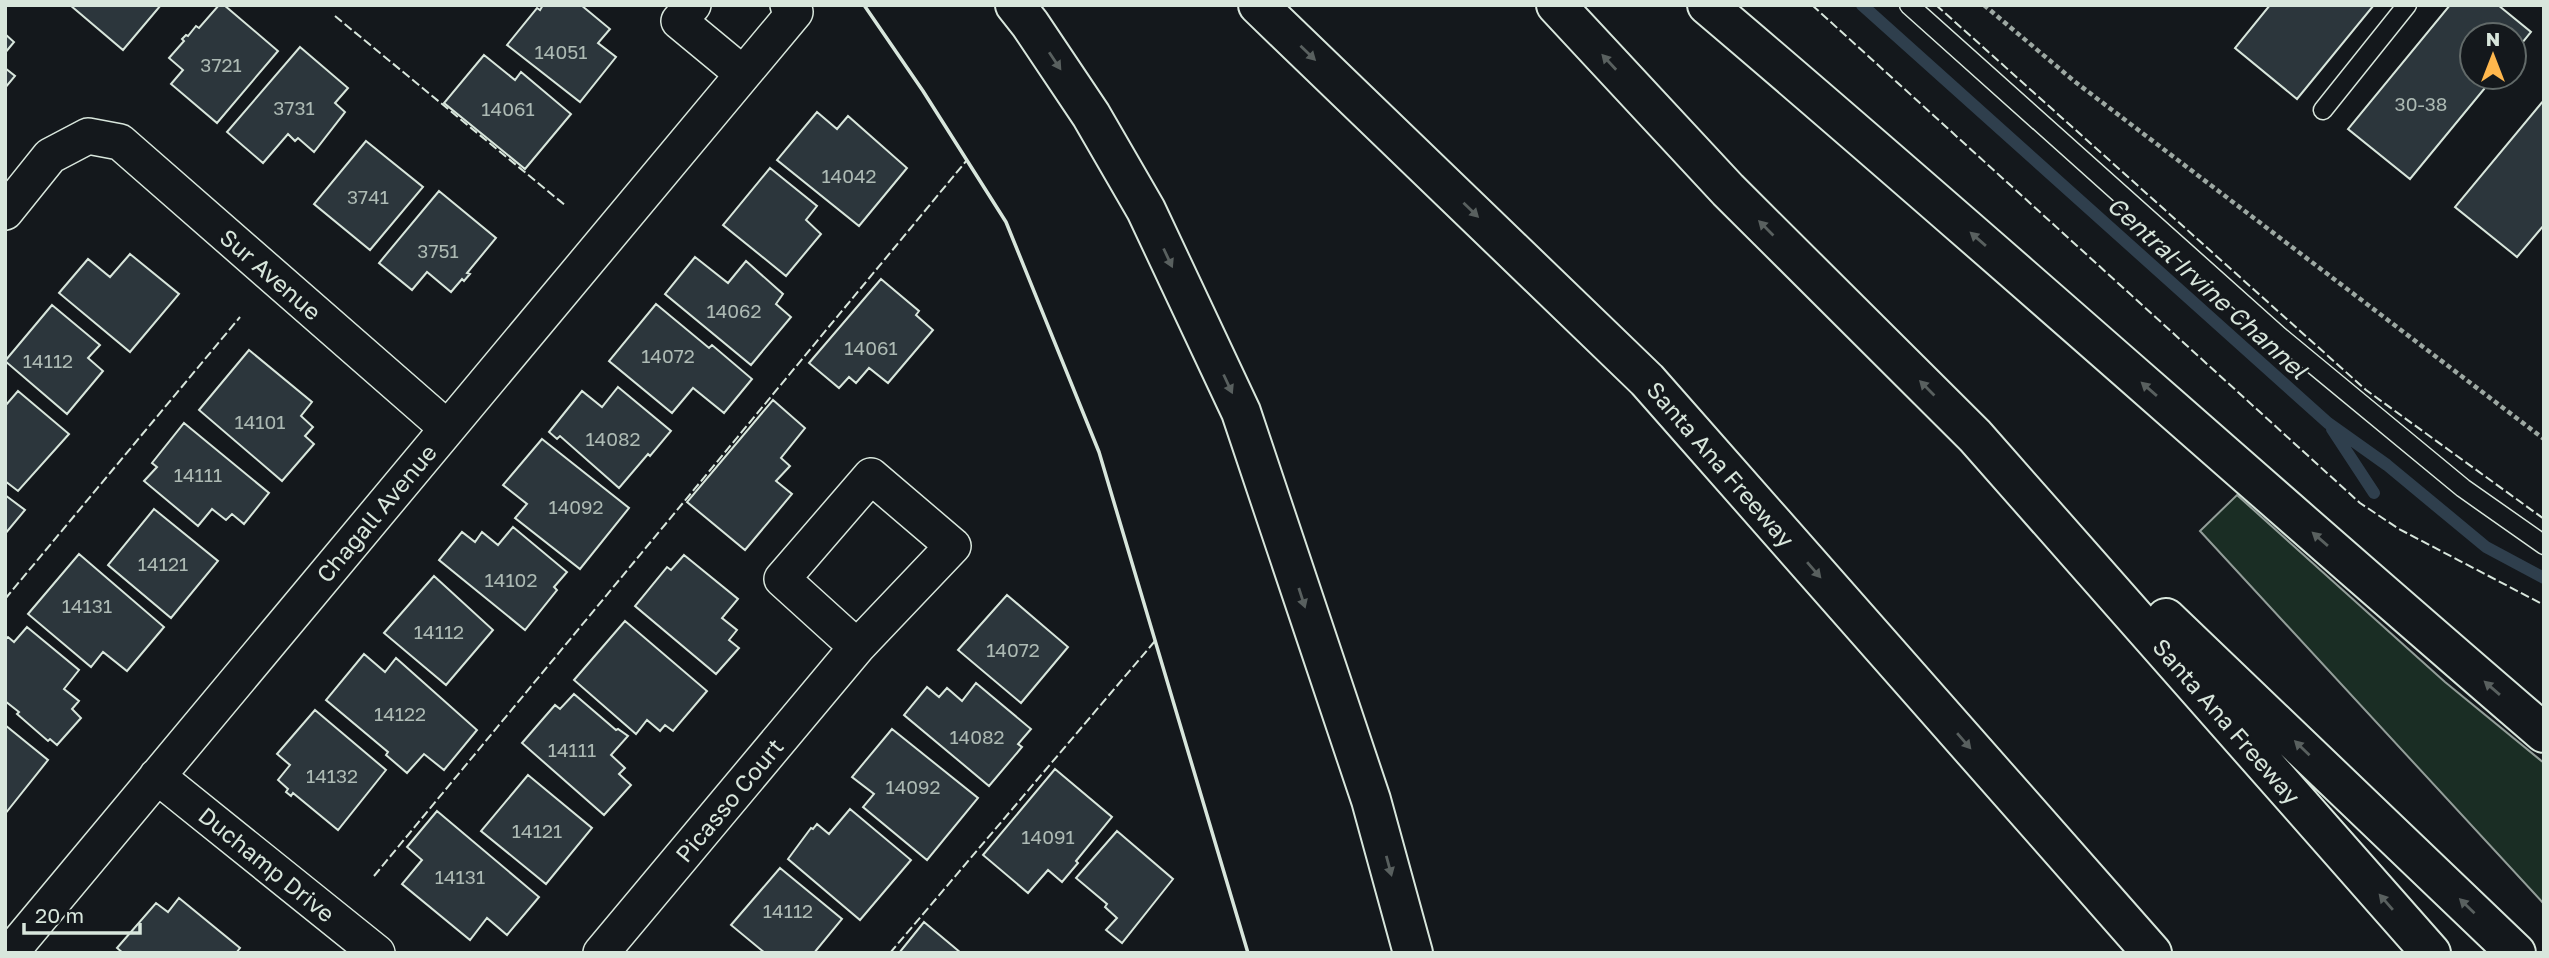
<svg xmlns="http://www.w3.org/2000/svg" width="2549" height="958" font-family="'Golos Text',sans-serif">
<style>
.green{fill:#1a2d24;stroke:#939e99;stroke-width:2}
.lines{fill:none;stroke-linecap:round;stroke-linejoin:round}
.stream{stroke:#2f3f4d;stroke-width:12}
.building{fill:#2c363c;stroke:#d8e6dc;stroke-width:2}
.lane-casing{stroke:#d8e6dc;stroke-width:21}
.street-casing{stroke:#d8e6dc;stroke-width:38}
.highway-casing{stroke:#d8e6dc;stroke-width:42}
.path{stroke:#9da8a2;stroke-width:4.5;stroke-dasharray:5 3.5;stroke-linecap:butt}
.lane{stroke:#14181c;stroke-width:18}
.street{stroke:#14181c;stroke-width:35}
.highway{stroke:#14181c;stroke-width:38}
.fence{stroke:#d8e6dc;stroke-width:2;stroke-dasharray:9 3.5;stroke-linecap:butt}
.wall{stroke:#d8e6dc;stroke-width:3.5}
.oneway{fill:#59605f}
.labels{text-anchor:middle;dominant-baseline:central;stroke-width:5;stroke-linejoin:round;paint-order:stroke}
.number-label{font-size:19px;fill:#adbab4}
.street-label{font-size:23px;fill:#d8e6dc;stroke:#14181c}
.water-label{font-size:24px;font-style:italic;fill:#d8e6dc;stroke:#14181c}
</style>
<rect width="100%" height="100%" fill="#14181c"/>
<path class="green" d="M2237,495L2445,682L2544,763V904L2200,531Z"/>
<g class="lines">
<path class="stream" d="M1862,5L2328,423L2387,465L2486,547L2544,578
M2332,429L2374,493"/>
</g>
<path class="building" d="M70,5H161L123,50Z
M219,5H224L278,51L217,123L171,84L183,70L169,58L184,41L182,39L186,35L188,36L196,26L199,28Z
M543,5H581L610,29L598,43L616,57L580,102L507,45L537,8L540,10Z
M2270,5H2374L2297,99L2235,48Z
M2450,5H2498L2531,32L2514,53V35H2472V77H2494L2410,179L2348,129Z
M5,34L14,42L5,53Z
M300,47L348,88L335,103L345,112L314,152L298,138L295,141L288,134L263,163L227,132Z
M484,55L515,80L521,72L571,114L525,169L444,103Z
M5,68L15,76L5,88Z
M2544,100V225L2517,257L2455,207Z
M817,112L837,129L848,116L907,168L859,226L777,160Z
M366,141L423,187L370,250L314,204Z
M770,168L817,206L806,220L821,234L786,276L723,225Z
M439,191L496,238L467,273L470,274L464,281L462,279L451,292L427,272L412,290L379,263Z
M130,254L179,294L130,352L59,293L88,259L110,277Z
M695,257L728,283L746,261L783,294L776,304L791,317L751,365L665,294Z
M881,279L919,311L916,315L933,330L888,383L869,368L856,383L849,377L839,388L809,363Z
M656,304L709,348L712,345L752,379L724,413L693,388L672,413L609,361Z
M52,305L100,345L88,358L103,371L67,414L5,361Z
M249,350L312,402L301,416L313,427L305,436L314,444L282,481L199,410Z
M618,387L671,431L650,456L648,454L619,488L560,436L557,439L549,432L582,391L602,407Z
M18,391L69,434L18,491L5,481V406Z
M773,400L805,428L781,458L790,466L776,481L792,494L745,550L687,502Z
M184,423L269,493L244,524L232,514L226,520L212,509L198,526L144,481L157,467L152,463Z
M542,439L629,508L580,569L515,518L527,504L503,485Z
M5,495L25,510L5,534Z
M154,509L218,561L171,618L108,565Z
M513,527L567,572L554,587L557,590L525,630L439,560L462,532L475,542L482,532L498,545Z
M79,554L164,627L127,671L103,652L91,667L28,614Z
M684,555L738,599L722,618L737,630L729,640L739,648L716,674L635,606L667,567L671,570Z
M434,576L493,630L446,685L384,633Z
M1007,595L1068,647L1021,703L958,650Z
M625,621L707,691L673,731L665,725L660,731L647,720L636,734L574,680Z
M27,627L79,670L64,689L79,701L72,709L81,718L57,745L50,739L48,741L17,714L19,712L5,701V640L8,637L14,642Z
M364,654L385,672L396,658L477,730L444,770L424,754L407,773L386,755L388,752L326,700Z
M976,683L1031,729L1018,744L1022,747L989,786L904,715L927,687L939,697L947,688L962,701Z
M574,694L616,730L618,729L628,736L611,755L625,768L619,774L631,785L604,815L522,743L555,705L560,709Z
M315,710L386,770L338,830L293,793L291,796L286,792L288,789L278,780L290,765L277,754Z
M5,725L48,760L5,814Z
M892,729L978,798L927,860L863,807L874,794L852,777Z
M1055,769L1112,817L1076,861L1078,863L1062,882L1048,870L1028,893L983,855Z
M528,775L592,828L546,884L481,831Z
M850,809L911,860L860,920L788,859L811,828L813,829L817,824L829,834Z
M437,811L539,897L507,935L487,918L470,940L402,884L422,860L407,847Z
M1117,831L1173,879L1122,943L1106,930L1117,918L1105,907L1107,904L1076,878Z
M780,868L842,919L814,953H765L731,925Z
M179,898L240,948L236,953H123L117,948L156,903L168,912Z
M924,922L961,953H899Z"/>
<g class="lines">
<defs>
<path id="lane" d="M1909,5L2279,336L2463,488L2544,545
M2323,110L2407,5"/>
<path id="street" d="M693,5L679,21L743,74
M5,212L50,156L88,136L120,142L447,428
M157,776L377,953
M10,953L795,12L788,5
M601,953L857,647L953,546L871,476L782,579L857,647"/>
<path id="highway" d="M1015,5L1030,24L1091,115L1146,210L1241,412L1371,800L1413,953
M1258,5L1647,380L2152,953
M1556,5L1728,190L1975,436L2431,953
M1707,5C1989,244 2263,492 2544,733
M2166,618L2516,953"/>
</defs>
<use href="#lane" class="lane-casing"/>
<use href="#street" class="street-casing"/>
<use href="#highway" class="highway-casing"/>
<path class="path" d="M1984,5L2074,81L2544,439"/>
<use href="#lane" class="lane"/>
<use href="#street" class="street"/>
<use href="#highway" class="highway"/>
<path class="fence" d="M1812,5L2360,503L2399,529L2544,605
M1936,5L2366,390L2544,519
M335,16L566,206
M5,599L240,317
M374,876L967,160
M890,953L1155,641"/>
<path class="wall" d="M864,5L923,91L1006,222L1099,452L1248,953"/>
</g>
<defs><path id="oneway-solid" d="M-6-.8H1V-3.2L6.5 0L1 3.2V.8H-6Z" transform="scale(1.75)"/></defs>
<g class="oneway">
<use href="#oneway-solid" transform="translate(1308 53) rotate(44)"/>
<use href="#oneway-solid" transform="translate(1055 61) rotate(56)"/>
<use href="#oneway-solid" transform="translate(1609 62) rotate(-133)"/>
<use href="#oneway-solid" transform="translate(1471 210) rotate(44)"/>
<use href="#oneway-solid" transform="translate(1766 228) rotate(-135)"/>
<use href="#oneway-solid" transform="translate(1978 239) rotate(-139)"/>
<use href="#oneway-solid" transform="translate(1168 258) rotate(65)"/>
<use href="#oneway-solid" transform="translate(1228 384) rotate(65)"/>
<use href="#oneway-solid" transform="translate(1927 388) rotate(-135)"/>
<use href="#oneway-solid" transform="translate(2149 389) rotate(-139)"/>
<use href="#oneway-solid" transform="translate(2320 539) rotate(-139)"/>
<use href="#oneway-solid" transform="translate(1814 570) rotate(49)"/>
<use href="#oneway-solid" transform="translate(1302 598) rotate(72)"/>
<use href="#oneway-solid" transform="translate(2492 688) rotate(-139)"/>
<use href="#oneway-solid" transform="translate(1964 741) rotate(49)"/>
<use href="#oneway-solid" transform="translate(2302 748) rotate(-136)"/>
<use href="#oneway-solid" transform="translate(1389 866) rotate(75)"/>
<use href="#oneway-solid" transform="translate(2386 902) rotate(-131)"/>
<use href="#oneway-solid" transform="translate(2467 906) rotate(-136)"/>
</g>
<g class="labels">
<g class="number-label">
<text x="561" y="51">14051</text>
<text x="221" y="64">3721</text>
<text x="2421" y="103">30-38</text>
<text x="294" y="107">3731</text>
<text x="508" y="108">14061</text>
<text x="849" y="175">14042</text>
<text x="368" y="196">3741</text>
<text x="438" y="250">3751</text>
<text x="734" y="310">14062</text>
<text x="871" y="347">14061</text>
<text x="668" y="355">14072</text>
<text x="48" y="360">14112</text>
<text x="260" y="421">14101</text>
<text x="613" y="438">14082</text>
<text x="198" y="474">14111</text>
<text x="576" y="506">14092</text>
<text x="163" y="563">14121</text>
<text x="511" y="579">14102</text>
<text x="87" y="605">14131</text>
<text x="439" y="631">14112</text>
<text x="1013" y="649">14072</text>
<text x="400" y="713">14122</text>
<text x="977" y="736">14082</text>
<text x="572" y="749">14111</text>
<text x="332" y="775">14132</text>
<text x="913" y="786">14092</text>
<text x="537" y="830">14121</text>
<text x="1048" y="836">14091</text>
<text x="460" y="876">14131</text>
<text x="788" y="910">14112</text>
</g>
<g class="street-label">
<text transform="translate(271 274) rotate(41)">Sur Avenue</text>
<text transform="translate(1721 464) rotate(49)">Santa Ana Freeway</text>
<text transform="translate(376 513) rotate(-50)">Chagall Avenue</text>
<text transform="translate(2227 721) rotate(49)">Santa Ana Freeway</text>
<text transform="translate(729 800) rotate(-50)">Picasso Court</text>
<text transform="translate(267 864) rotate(39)">Duchamp Drive</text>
</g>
<g class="water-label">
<text transform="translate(2208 287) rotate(42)">Central Irvine Channel</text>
</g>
</g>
<rect width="2549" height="958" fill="none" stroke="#d8e6dc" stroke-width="14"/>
<g transform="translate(2493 56)"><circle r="33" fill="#14181c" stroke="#626a69" stroke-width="2"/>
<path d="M0-5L12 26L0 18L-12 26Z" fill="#ffb74d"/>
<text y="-10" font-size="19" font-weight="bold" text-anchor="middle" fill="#d8e6dc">N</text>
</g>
<path d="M24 923v10h116v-10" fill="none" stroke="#d8e6dc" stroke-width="3.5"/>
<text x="35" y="923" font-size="21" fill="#d8e6dc" stroke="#14181c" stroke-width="5" paint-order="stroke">20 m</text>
</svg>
